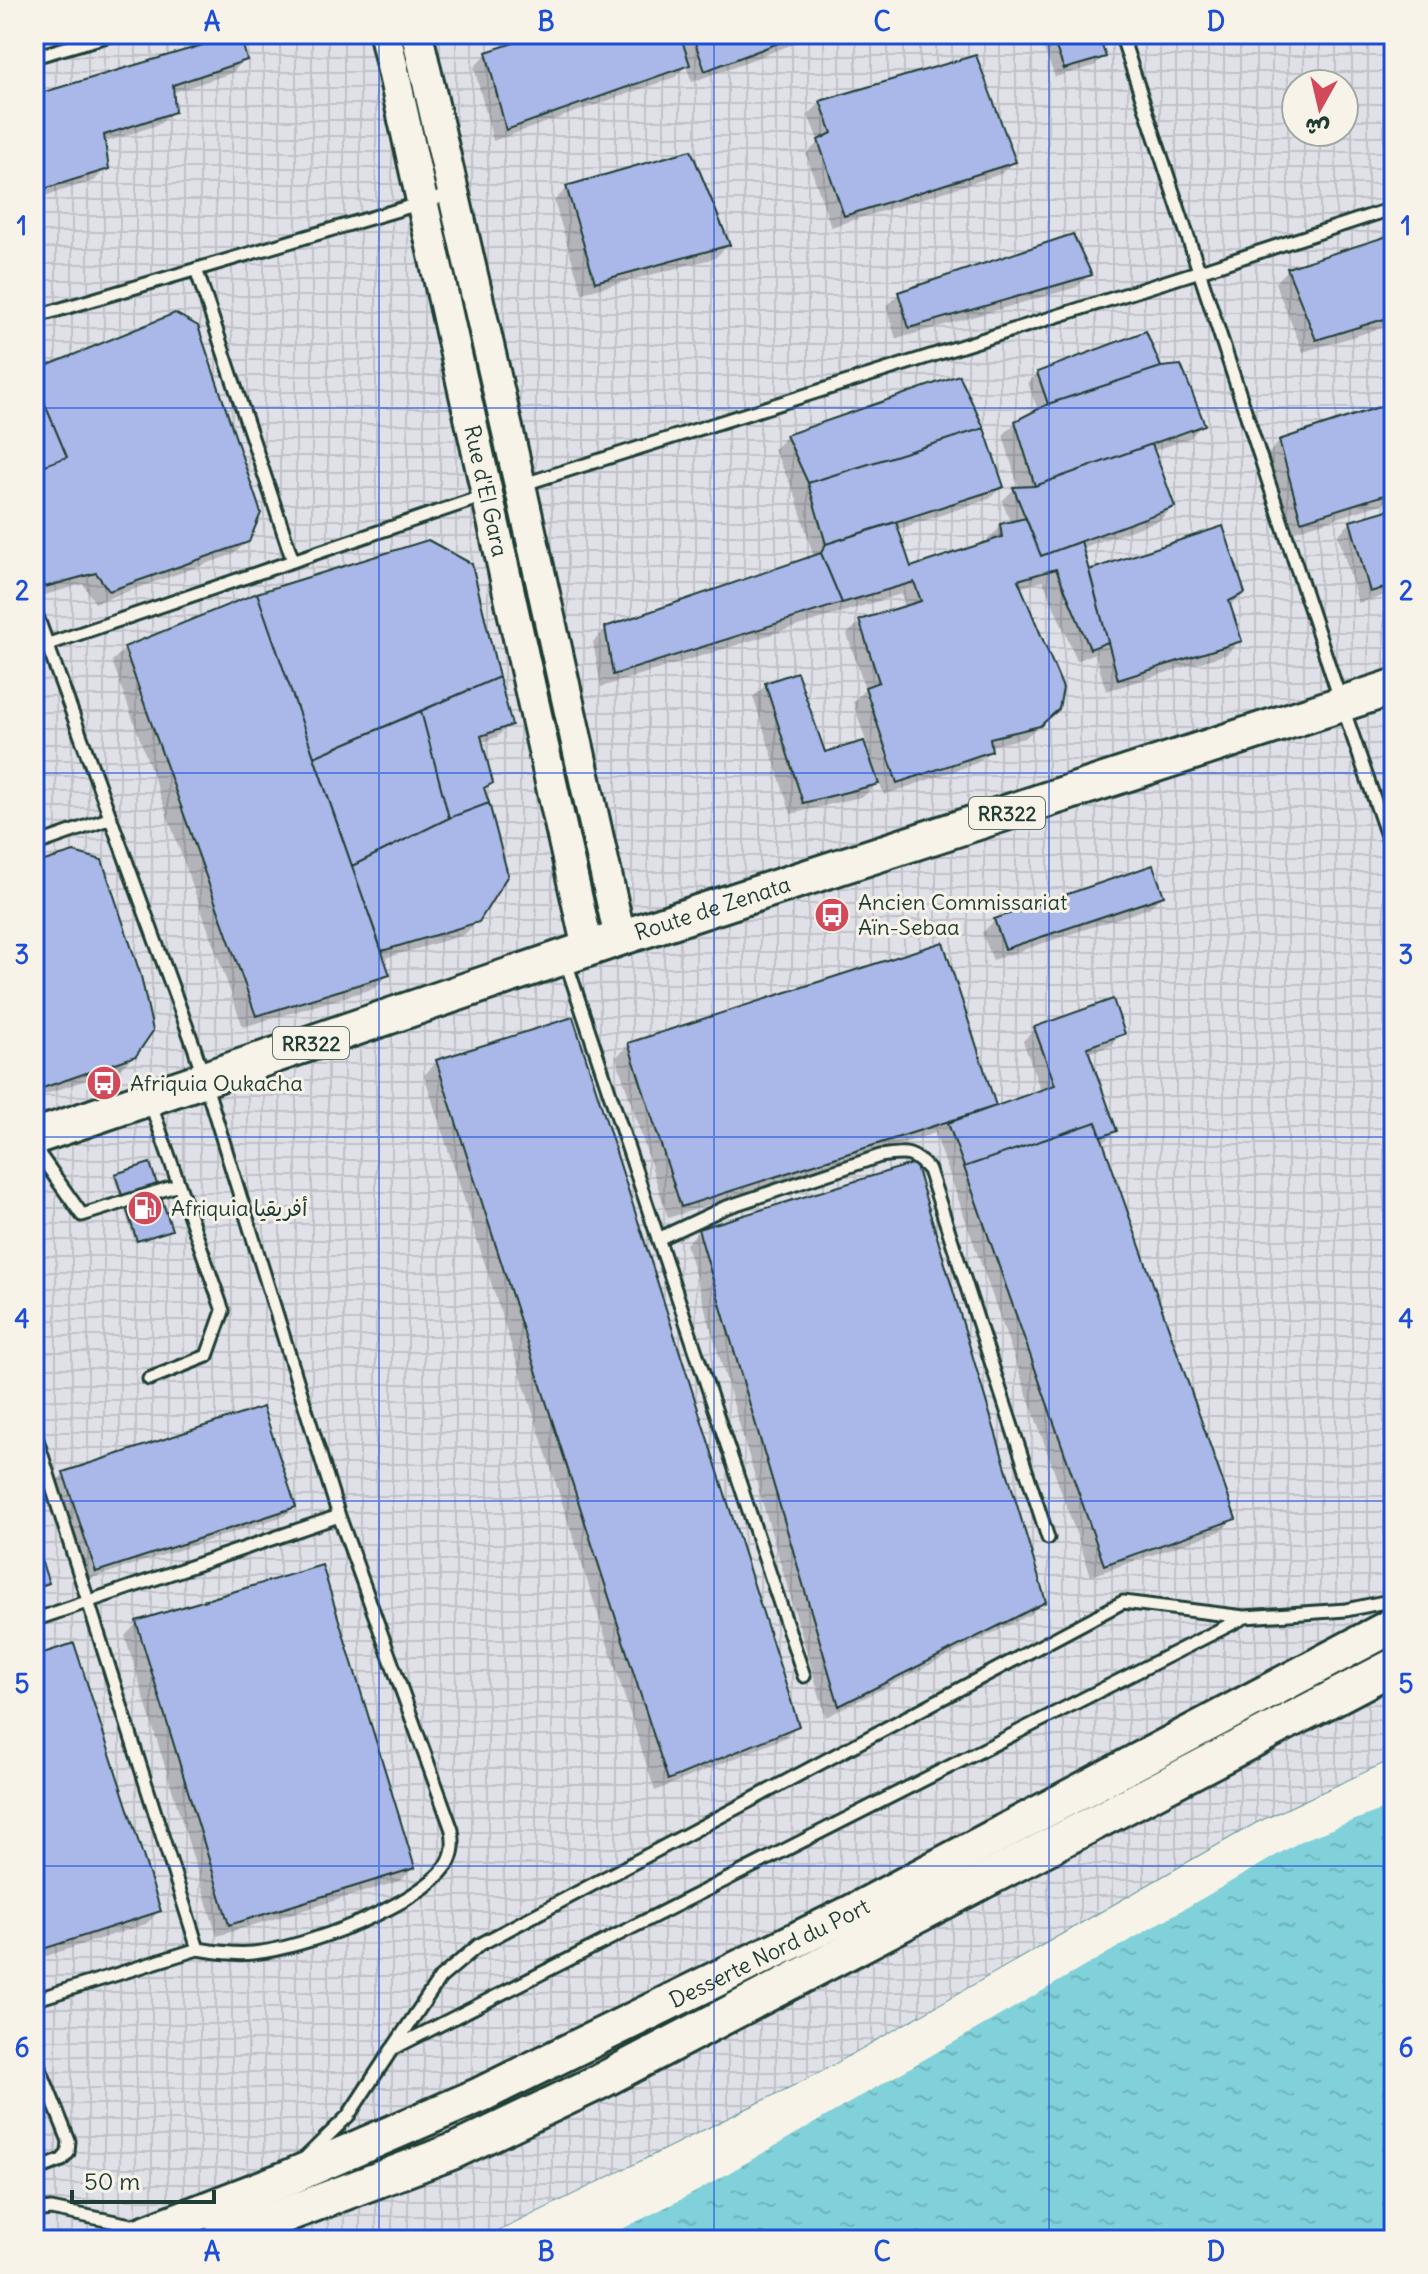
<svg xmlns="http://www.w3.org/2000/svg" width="1428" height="2274" font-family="Delius,'Playpen Sans Arabic',sans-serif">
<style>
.industrial{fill:url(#industrial-grid);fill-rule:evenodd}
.water{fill:url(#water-ripples);stroke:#599697;stroke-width:2}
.pier{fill:#f7f3e8}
.shadow{fill:#0003}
.building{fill:#a9b8e8;stroke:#1f3d34;stroke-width:2}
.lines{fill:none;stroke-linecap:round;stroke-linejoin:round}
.lane-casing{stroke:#1f3d34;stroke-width:17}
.secondary-casing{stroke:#1f3d34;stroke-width:36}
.primary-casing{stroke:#1f3d34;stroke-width:40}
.lane{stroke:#f7f3e8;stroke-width:11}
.secondary{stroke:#f7f3e8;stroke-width:30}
.primary{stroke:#f7f3e8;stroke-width:34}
.grid{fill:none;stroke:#1d4ed8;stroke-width:2;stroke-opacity:0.55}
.labels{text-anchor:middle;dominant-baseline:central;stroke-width:6;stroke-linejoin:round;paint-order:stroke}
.shield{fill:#f7f3e8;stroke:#60746a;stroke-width:2}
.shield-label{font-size:20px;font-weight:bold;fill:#1f3d34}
.street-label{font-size:22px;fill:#1f3d34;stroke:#f7f3e8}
.poi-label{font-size:22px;fill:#1f3d34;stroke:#f7f3e8;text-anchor:start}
.neatline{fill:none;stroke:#1d4ed8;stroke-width:3}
.grid-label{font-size:26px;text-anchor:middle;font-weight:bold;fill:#1d4ed8}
</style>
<defs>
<pattern id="industrial-grid" width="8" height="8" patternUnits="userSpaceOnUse" patternTransform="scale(2)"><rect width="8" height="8" fill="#e0e1e8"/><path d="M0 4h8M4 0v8" fill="none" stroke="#c0c2c8"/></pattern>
<pattern id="water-ripples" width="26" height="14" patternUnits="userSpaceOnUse" patternTransform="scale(2)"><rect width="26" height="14" fill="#80d1d9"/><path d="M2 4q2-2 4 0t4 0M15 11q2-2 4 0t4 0" fill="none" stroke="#6eb4bb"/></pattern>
</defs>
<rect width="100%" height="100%" fill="#f7f3e8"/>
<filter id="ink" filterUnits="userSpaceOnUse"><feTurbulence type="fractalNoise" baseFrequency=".0125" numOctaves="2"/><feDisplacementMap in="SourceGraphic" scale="16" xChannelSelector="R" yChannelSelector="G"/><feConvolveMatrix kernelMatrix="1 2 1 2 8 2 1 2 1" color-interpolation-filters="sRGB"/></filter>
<g filter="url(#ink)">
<path class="industrial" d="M34,34H1394V1759L1257,1823L820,2073L482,2240H34ZM1296,84H1344V132H1296Z"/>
<path class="water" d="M1394,1759V2240H482L820,2073L1257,1823Z"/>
<path class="pier" d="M1394,1759V1805L1303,1840L694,2193L600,2240H482L820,2073L1257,1823Z"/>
<path class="shadow" d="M548,34H805L796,43L692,82L686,66L675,77L493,141L474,67L487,54Z
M1038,34H1096L1103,57L1094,66L1055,77Z
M244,60L232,73L171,93L173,111L160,124L103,143L107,168L94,181L34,199V98Z
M821,102L1014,161L1001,174L831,227L806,154L819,142L808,115Z
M567,188L728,245L715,258L582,293L554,201Z
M1394,236V324L1303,352L1275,283L1288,270Z
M1089,274L1077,287L896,339L886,306L899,294Z
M1159,369L1202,425L1190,438L1153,451L1173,507L1160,520L1081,548L1087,573L1222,528L1243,593L1230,606L1239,641L1227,654L1106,691L1095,653L1077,661L1043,581L1019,588L1044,721L1025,738L990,746V750L977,763L884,795L879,781L864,796L791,814L753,697L766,685L824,754L871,757L853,702L865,689L847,634L860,622L906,607L901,594L601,687L593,642L606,629L814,558L796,497L774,449L787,436L1002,487L989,499L896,530L910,569L989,543L988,539L1002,526L1011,524L1002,501L1014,489H1019L1003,435L1016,422L1038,411L1028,383L1038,373Z
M34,372L247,541L234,554L95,603L83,584L34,598Z
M1394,404V500L1289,533L1268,454L1280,441Z
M1394,511V593L1358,603L1338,535L1351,522Z
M125,649L497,678L510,724L497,737L481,743L491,783L482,791L477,921L464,935L382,959L388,975L375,988L243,1027L112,661Z
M34,866L135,1055L121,1068L34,1098Z
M1162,896L1149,908L993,960L982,933L995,920Z
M942,944L995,1109L1041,1092L1023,1041L1036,1028L1122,1033L1110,1046L1088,1053L1115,1131L1102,1144L1234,1518L1221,1531L1091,1576L935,1133L668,1218L616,1057L629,1045Z
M437,1062L797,1725L784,1738L655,1791L424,1075Z
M116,1176L169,1229L167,1232L135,1242L114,1178Z
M699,1231L1044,1601L1031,1614L826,1717L686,1244Z
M64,1474L294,1507L284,1516L86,1580L54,1483Z
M34,1546L46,1583L34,1595Z
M137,1623L413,1868L400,1881L217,1936L125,1636Z
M34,1658L159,1911L146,1924L34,1960Z"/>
<path class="building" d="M240,34L247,60L173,85L175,112L104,135L109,169L34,192V95Z
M541,34H680L690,65L506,130L486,52Z
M692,34H802L705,71Z
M1051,34H1098L1106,57L1064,69Z
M976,55L1016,162L844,216L818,140L832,133L820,101Z
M691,150L730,245L595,282L566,186Z
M1073,234L1092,275L909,328L898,292Z
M1394,234V316L1316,340L1287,268Z
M175,313L198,326L261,513L249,542L109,591L96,573L45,587L34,560V469L67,457L34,378V371Z
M1146,331L1161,367L1048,404L1037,372Z
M1181,365L1205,425L1035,486L1015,421L1048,404L1161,367Z
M959,375L984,428L808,483L786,435Z
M34,378L67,457L34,469Z
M1394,402V492L1301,521L1279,440Z
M984,428L1004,487L826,544L808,483Z
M1152,444L1175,507L1041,556L1013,487L1035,486Z
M1394,508V585L1370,592L1350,521Z
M1026,518L1041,556L1081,541L1108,642L1090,649L1056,569L1018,580L1063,688L1059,709L1040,726L990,738L992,751L897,783L865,687L879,682L859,620L921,601L914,582L842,603L821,553L826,544L896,522L911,567L1002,537L1000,524Z
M1223,526L1245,593L1229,601L1242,641L1118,680L1089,570Z
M428,540L472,564L499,677L314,757L257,593Z
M821,553L842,603L613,675L605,627Z
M257,593L390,975L256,1016L124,647Z
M797,672L825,752L864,741L879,784L803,803L765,683Z
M499,677L512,725L481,736L493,783L484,788L489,803L449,818L421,711Z
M421,711L449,818L352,866L314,757Z
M489,803L508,875L479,922L382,951L352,866L449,818Z
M74,852L102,860L141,976L153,1031L136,1056L34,1091V864Z
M1153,865L1164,896L1005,949L994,919Z
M943,942L996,1106L681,1207L628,1043Z
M1113,999L1125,1034L1087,1047L1117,1131L1101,1137L1096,1122L964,1167L948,1123L1055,1085L1034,1027Z
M573,1017L799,1726L668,1780L436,1060Z
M1096,1122L1236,1519L1104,1565L964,1167Z
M150,1163L172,1230L137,1241L115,1174Z
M915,1163L1046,1602L839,1706L698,1229Z
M263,1407L296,1507L96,1572L63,1472Z
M34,1540L49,1583L34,1588Z
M322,1565L415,1868L229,1925L136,1621Z
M74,1643L161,1911L34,1952V1656Z"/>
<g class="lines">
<defs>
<path id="lane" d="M1121,34L1342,705L1394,856
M34,57L114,34
M196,269L293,561
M34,317L452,194
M521,485L1200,271L1394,208
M34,608L194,1047L339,1516L452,1830C454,1843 454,1854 447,1865C418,1906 302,1949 253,1953C235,1955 216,1952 198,1949L34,2000
M34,649L484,496
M34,845L111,818
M565,959L804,1676
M34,1147L82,1215L179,1185
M658,1239L724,1208L880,1156C906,1153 911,1150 929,1170L1048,1538
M149,1379L207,1356L223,1311L150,1102
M34,1430L198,1949
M34,1620L339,1516
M393,2048L440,1978L479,1945L1123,1602L1244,1617
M34,2054L69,2141L68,2153L62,2160L34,2171
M307,2156L348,2116L392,2049L1245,1617L1346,1610L1394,1600
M34,2211L51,2209L136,2226"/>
<g id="secondary">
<path id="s1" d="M385,34L588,949"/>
<path d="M417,34L520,485L620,938"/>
</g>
<g id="primary">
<path id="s2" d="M34,1137L620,938L1394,687"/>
<path id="s3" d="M127,2240L283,2180L480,2095L853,1912L1394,1625"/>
<path d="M219,2240L454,2151L599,2082L1394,1666"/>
</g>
</defs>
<use href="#lane" class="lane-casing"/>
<use href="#secondary" class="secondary-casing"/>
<use href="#primary" class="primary-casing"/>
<use href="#lane" class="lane"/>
<use href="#secondary" class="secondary"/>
<use href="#primary" class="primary"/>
</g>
</g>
<path class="grid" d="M379,34V2240M714,34V2240M1049,34V2240M34,408H1394M34,773H1394M34,1137H1394M34,1501H1394M34,1866H1394"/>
<defs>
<symbol id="bus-disc" viewBox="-11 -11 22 22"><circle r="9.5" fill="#d1495b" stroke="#f7f3e8"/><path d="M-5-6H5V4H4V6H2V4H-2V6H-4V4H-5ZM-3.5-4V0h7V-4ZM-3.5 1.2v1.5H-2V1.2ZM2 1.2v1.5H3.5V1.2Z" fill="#fff"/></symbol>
<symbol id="fuel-disc" viewBox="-11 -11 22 22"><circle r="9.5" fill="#d1495b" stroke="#f7f3e8"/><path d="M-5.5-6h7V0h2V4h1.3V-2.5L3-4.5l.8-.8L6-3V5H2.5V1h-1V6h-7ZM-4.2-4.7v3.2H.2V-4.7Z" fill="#fff"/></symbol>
</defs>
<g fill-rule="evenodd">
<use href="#bus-disc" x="812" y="895" width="40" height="40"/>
<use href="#bus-disc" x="84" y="1063" width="40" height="40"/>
<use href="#fuel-disc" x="125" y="1188" width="40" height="40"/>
</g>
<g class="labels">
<g class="shield">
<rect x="969" y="797" width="76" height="32" rx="6"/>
<rect x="273" y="1027" width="76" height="32" rx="6"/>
</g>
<g class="shield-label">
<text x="1007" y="813">RR322</text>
<text x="311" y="1043">RR322</text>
</g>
<g class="street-label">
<text stroke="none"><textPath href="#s1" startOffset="468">Rue d'El Gara</textPath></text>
<text stroke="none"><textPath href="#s2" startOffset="716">Route de Zenata</textPath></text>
<text stroke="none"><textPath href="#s3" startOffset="704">Desserte Nord du Port</textPath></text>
</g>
<g class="poi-label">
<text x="858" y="902">Ancien Commissariat<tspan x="858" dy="25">Aïn-Sebaa</tspan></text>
<text x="130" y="1083">Afriquia Oukacha</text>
<text x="171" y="1208">Afriquia أفريقيا</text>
</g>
</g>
<rect width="1428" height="2274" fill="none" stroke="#f7f3e8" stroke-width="88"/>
<g transform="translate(1320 108) rotate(188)"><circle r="38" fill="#f7f3e8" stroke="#a1aaa0" stroke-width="2"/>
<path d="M0-6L14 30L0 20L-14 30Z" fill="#d1495b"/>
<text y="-12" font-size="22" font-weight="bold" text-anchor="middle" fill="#1f3d34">ش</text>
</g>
<path d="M72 2190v12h142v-12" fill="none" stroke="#1f3d34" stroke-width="4"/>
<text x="84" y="2190" font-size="24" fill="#1f3d34" stroke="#f7f3e8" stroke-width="6" paint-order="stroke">50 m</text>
<rect x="44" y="44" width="1340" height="2186" class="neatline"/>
<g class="grid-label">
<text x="212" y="31">A</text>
<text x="546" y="31">B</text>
<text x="882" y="31">C</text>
<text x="1216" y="31">D</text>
<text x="22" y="235">1</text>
<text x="1406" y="235">1</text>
<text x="22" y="600">2</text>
<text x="1406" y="600">2</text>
<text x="22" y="964">3</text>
<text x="1406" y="964">3</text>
<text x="22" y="1328">4</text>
<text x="1406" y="1328">4</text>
<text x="22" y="1693">5</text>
<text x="1406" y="1693">5</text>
<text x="22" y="2057">6</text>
<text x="1406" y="2057">6</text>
<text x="212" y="2261">A</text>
<text x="546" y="2261">B</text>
<text x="882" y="2261">C</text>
<text x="1216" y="2261">D</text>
</g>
</svg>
